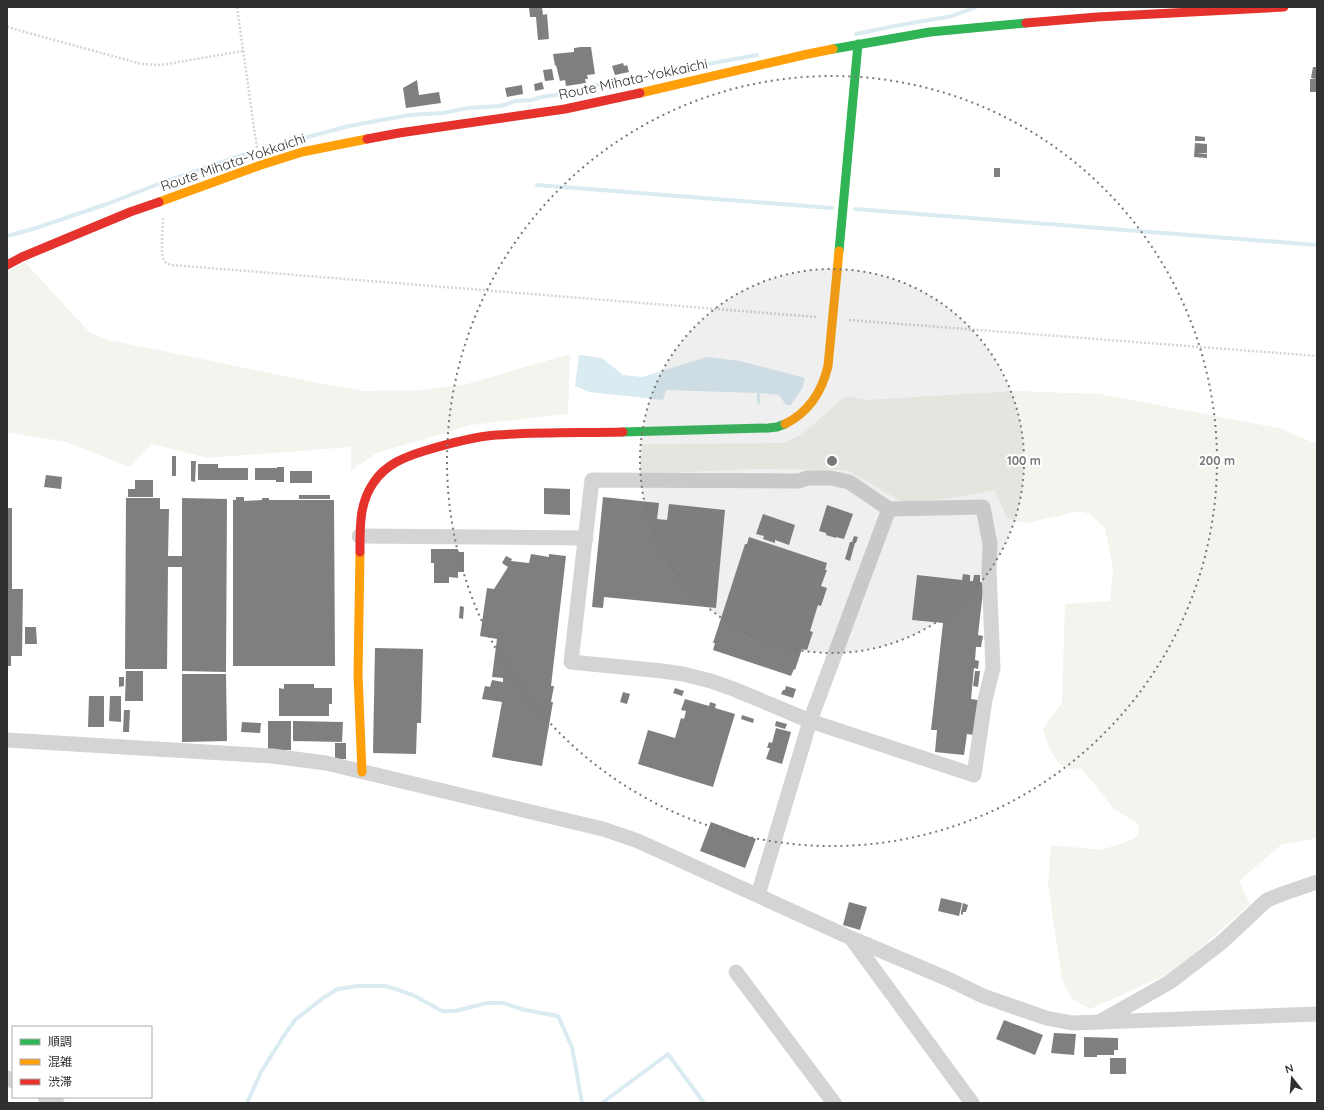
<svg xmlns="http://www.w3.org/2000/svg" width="1324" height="1110" font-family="Quicksand,'Noto Sans JP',sans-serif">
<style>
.green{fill:#f2f5ed}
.water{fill:#daebf2}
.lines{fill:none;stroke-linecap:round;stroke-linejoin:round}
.stream{stroke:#daebf2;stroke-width:4}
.building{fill:#7f7f7f}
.path{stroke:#d4d4d4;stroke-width:2.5;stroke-dasharray:2 2;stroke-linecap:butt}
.street{stroke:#d4d4d4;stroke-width:15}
.fast{stroke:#30b455;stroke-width:9}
.slow{stroke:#ff9f0a;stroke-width:9}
.jam{stroke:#e5322d;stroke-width:9}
.ring{fill:none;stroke:#787878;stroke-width:2;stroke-dasharray:2 4}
.labels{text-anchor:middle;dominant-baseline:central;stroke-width:4;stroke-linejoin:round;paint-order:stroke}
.street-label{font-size:14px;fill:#303030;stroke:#fff}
.centre{fill:#787878;stroke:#fff;stroke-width:2}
.ring-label{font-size:12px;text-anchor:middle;font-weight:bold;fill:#787878;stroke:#fff;stroke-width:4;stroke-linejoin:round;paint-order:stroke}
</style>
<rect width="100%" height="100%" fill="#fff"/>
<path class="green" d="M25,262L89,332L109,340L323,384L364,391L425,390L467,384L570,354L568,414L471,425L377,453L351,470V447L207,458L152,444L129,467L66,442L7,432V273Z
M1017,391L1100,394L1279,428L1317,444V838L1281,845L1239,881L1250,904L1175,971L1090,1009L1072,999L1062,980L1048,884L1051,845L1101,850L1132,840L1139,834L1138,824L1113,808L1081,768C1078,768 1074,769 1071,769C1054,766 1047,744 1043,729L1062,703L1065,604L1110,601L1113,568L1105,528L1090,514L1080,511L1028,523L1018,522L1007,517L994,490L953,498L902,502L847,470L756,469L640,474L642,444L783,443L801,435L846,396L866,400Z"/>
<path class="water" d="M579,355L602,358L623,375L642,377L707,357L740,361L805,378L802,389L791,405H786L779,395L760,393V404L757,403V393L666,390L663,400L589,392L575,386Z"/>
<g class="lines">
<path class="stream" d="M856,34L895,26L952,16L976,7
M263,149L349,126L409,115L443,113L468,108L501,106L515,101L532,100L541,97L571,93L598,85H611L650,77L680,69L757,55
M537,185L832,208
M855,209L1317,245
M7,236L33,229L107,204L161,183L248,153
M247,1103L261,1072L283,1037L295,1020L323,998L338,989L358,986H386L413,995L442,1011H455L487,1003H503L525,1010L558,1016L572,1047L582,1103
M602,1103L668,1054L704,1103"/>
</g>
<path class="building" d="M529,7H542L543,15L547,14L549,39L538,40L536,17H530Z
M581,47H591L595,74L587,75L588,79H585L586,83L566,86L565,80L560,81L556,65L555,66L553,54L574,52V48Z
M623,63L624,66L627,65L629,72L615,75L612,66Z
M1313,67H1317L1316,79L1311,78Z
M552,69L554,80L545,81L543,70Z
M1310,79H1317L1316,92H1310Z
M417,80L419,95L439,92L441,103L406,108L403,88Z
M542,82L544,89L535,91L534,84Z
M522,85L523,94L507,97L505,88Z
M1195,136L1205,137V141H1195Z
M1195,143L1207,144V153H1197L1207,154V158L1194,157Z
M994,168H1000V177H994Z
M172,456H176V476H172Z
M191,461H196L195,482L191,481Z
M198,464H218V468H248V480H198Z
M277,467H284V482H276V480H255V468H277Z
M290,471H312V483H290Z
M46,475L62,477L61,489L44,487Z
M135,480H153V497H128V489H135Z
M544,488L570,489V515L544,514Z
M299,495H330V499H299Z
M236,497H244V501L262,500V498H269V500H334L335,666H233V500H236Z
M603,497L659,503L657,519L667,520L669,504L725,510L716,608L604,597L603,608L592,607Z
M126,498H160V509H169L168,556H182V498L227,499L226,672L182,671V567H168L167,669H125Z
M827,505L853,514L844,539L836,537V538L826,535V533L819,531Z
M7,508H12V589H23L22,656H11V666H7Z
M763,514L795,525L789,545L775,540V543L763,539L764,536L756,534Z
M854,536L858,537L856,543H855L850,561L845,559L850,542H852Z
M749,537L827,563L825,570H827L821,586L827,588L821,606L818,605L810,631L813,632L807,650L802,649L795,670L794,669L791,676L713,650L715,643H713L745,544H747Z
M431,549H458V552H464V572H458V578L449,577V583H434V563H431Z
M531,554L549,557V554L566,556L551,686H554L551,702H553L542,766L492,757L502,702L482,699L485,686L490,687L492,680L503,682V678L492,677L497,639L480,636L487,588L494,589L508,567L502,563L506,556L512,559L511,561L529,563Z
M963,574L970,575V581H973L974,575H980V582L984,583L978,635L983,636L981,647H976L975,660L979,661L978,669L974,668L971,699L978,700L974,735L967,734L964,755L935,752L937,730H931L943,623L912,620L917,575L962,580Z
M460,606L464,607L463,619L459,618Z
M25,627H36L37,644H25Z
M375,648L423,649L421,723H417L416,754L373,753Z
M126,671H143V701H125Z
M975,671H980L978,687L973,686Z
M182,674H226L227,741L182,742Z
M119,677H124V686L119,687Z
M284,684H314V688H332V704H329V716H279V688L284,689Z
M786,686L796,689L793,698L781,694L783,690H785Z
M675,688L684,691L682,696L673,693Z
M623,692L630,694L627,704L620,702Z
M89,696H104V727H88Z
M110,696H121V722L109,721Z
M685,699L709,706L710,702L716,704L715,708L735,714L713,787L638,764L648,730L675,738L681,718L684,719L686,711L681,710Z
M124,710H130L129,732H123Z
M742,715L754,719L753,723L741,719Z
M268,721H291V750H268Z
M293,721L343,722L342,742L293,741Z
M776,721L787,724L785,729L775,726Z
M242,722L261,723L260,733L241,732Z
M776,728L791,732L782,764L766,759L770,748H767L769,742L772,743Z
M335,743H346V759H335Z
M711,822L756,839L745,868L700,851Z
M941,898L962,903L959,916L938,911Z
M849,902L867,907L860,930L843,925Z
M963,903L968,905L966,912H963V915L961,914V912Z
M1004,1020L1043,1035L1035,1055L996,1039Z
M1054,1033L1076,1034L1074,1055L1051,1053Z
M1084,1037L1118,1038V1050H1114V1055H1097V1057H1084Z
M1110,1058H1126V1074H1110Z"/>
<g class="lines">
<path class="path" d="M237,7L257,149
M7,27L142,64L161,65L243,51
M163,218C163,227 160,254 164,260C166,264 169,264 172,265L816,317
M849,320L1317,356"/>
<path class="street" d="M807,478H831L849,482L889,509L983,507L990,544L989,571L993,668L985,700L974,775L810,721L736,690L711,681L683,674L662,671L571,662L592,480L799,481Z
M359,536L586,538
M7,740L272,756L326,763L603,829L638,841L851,938L948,979L983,996L1046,1018L1072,1023L1317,1014
M758,895L810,721L889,509
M851,938L972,1103
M736,972L834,1103
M1101,1021L1170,982L1222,942L1267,900L1282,894L1317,882
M7,1078L13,1081
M45,1097L57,1103"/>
<path class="fast" d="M833,49L930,32L1026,23
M839,251L858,44
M623,432L768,428L777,427L785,424"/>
<path class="slow" d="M640,93L808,54L833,49
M159,202L261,165L302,152L367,139
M785,424C809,412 822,392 828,366L839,251
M360,552L358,675L362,772"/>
<path class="jam" d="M1026,23L1097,17L1284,7
M367,139L399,133L565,109L640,93
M7,265L22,257L130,212L159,202
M360,552C360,527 359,503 374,482C386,464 405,457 424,451C447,444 472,437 496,435C538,432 581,433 623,432"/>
</g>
<circle cx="832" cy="461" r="192" fill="#787878" fill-opacity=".12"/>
<g class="ring">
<circle cx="832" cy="461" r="192"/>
<circle cx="832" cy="461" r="385"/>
</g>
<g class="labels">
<g class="street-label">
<text transform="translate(633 79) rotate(-12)">Route Mihata-Yokkaichi</text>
<text transform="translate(233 162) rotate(-19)">Route Mihata-Yokkaichi</text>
</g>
</g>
<circle cx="832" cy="461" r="6" class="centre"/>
<g class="ring-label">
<text x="1024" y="465">100 m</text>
<text x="1217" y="465">200 m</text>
</g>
<rect width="1324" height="1110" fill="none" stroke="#303030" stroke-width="16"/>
<rect x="12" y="1026" width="140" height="72" fill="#ffffff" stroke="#acacac"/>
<rect x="20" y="1039" width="20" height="6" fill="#30b455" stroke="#acacac"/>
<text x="48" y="1046" font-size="12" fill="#303030">順調</text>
<rect x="20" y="1059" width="20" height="6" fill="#ff9f0a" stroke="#acacac"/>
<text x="48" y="1066" font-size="12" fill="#303030">混雑</text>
<rect x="20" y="1079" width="20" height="6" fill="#e5322d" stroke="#acacac"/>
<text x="48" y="1086" font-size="12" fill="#303030">渋滞</text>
<g transform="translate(1292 1078) rotate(343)" stroke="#ffffff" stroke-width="3" paint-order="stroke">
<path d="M0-3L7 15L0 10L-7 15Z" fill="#303030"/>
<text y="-6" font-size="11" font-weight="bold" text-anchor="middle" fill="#303030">N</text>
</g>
</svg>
